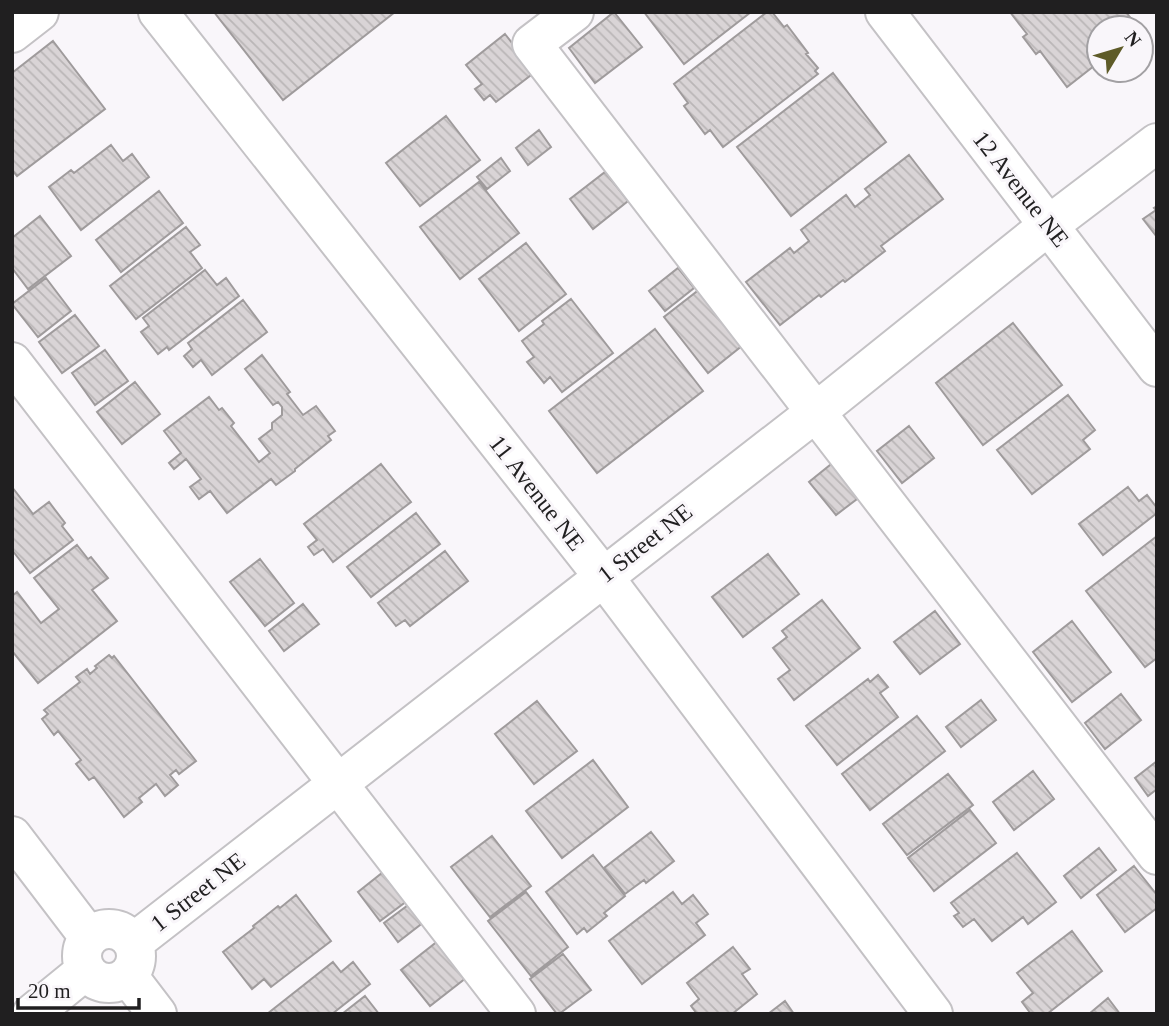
<svg xmlns="http://www.w3.org/2000/svg" width="1169" height="1026" font-family="'Times New Roman',serif">
<style>
.building{fill:url(#building-back-hatch);stroke:#9f9b9c;stroke-width:2}
.lines{fill:none;stroke-linecap:round;stroke-linejoin:round}
.minor-casing{stroke:#c4c2c5;stroke-width:42}
.minor{stroke:#fff;stroke-width:38}
.labels{text-anchor:middle;dominant-baseline:central;stroke-width:6;stroke-linejoin:round;paint-order:stroke}
.street-label{font-size:24px;fill:#201f20;stroke:#f9f6fa}
</style>
<defs>
<pattern id="building-back-hatch" width="6" height="6" patternUnits="userSpaceOnUse" patternTransform="scale(1.75)"><rect width="6" height="6" fill="#d9d4d6"/><path d="M-1 5l2 2M0 0l6 6M5-1l2 2" fill="none" stroke="#bab6b7"/></pattern>
</defs>
<rect width="100%" height="100%" fill="#f9f6fa"/>
<path class="building" d="M214,12H395L283,100Z
M614,12L642,47L595,83L569,48Z
M644,12H751L684,64Z
M767,12H772L784,27L787,25L808,53L806,54L818,68L815,71L818,74L723,147L710,130L705,134L684,106L688,103L674,84Z
M1010,12H1126L1138,28H1099V62L1067,87L1040,51L1036,54L1023,37L1027,34Z
M505,34L535,72L496,102L490,95L484,100L475,89L482,84L466,65Z
M53,41L105,109L17,176L12,170V73Z
M833,73L886,142L791,216L737,147Z
M446,116L480,160L420,206L386,163Z
M539,130L551,147L528,165L516,148Z
M111,145L123,161L132,154L149,177L81,230L49,187L71,170L74,173Z
M909,155L943,199L881,246L885,251L845,282L843,280L821,297L819,295L780,325L746,282L790,248L794,253L809,241L801,230L846,195L855,207L870,195L865,189Z
M501,158L510,171L487,189L477,177Z
M605,172L628,201L593,229L570,199Z
M479,182L519,233L460,279L420,227Z
M159,191L183,223L121,272L96,240Z
M1157,206V237L1143,219L1156,210L1154,208Z
M40,216L71,256L28,289L12,268V238Z
M186,227L200,245L190,252L202,268L136,319L110,286Z
M526,243L566,294L519,331L479,279Z
M678,268L694,288L665,311L649,291Z
M205,270L217,285L226,278L239,296L169,350L167,347L158,354L141,332L149,326L143,318Z
M46,278L71,311L38,337L12,304Z
M700,289L743,345L708,373L664,317Z
M571,299L613,353L562,392L550,377L544,383L527,362L534,357L522,341L544,324L542,321Z
M243,300L267,332L212,375L201,360L193,367L184,356L192,349L188,343Z
M75,315L99,346L62,373L39,342Z
M1013,323L1062,385L983,445L936,383Z
M655,329L703,391L597,473L549,411Z
M105,350L128,381L95,405L72,373Z
M262,355L290,392L287,394L303,415L316,406L335,431L328,436L331,440L295,469V471L276,485L271,479L227,513L210,491L199,499L190,487L201,479L186,459L174,469L169,463L181,453L164,431L209,397L219,410L222,408L234,423L231,426L259,462L270,453L259,439L272,429V423L282,415V407L278,402L273,405L245,369Z
M135,382L160,414L122,444L97,412Z
M1068,395L1095,430L1083,440L1090,449L1032,494L997,450Z
M909,426L934,458L902,483L877,451Z
M835,461L861,496L836,515L809,482Z
M381,464L411,502L333,562L323,549L314,555L308,547L317,540L304,524Z
M12,487L33,514L49,502L65,523L62,526L73,540L30,573L12,550Z
M1128,487L1139,501L1147,495L1157,508V513L1103,555L1079,524Z
M416,513L440,544L371,597L347,567Z
M1157,536V658L1145,667L1086,591Z
M77,545L88,559L91,557L108,578L92,590L117,621L38,683L12,651V596L17,592L41,623L59,609L34,578Z
M445,551L468,581L410,626L405,620L396,626L378,603Z
M768,554L799,594L743,637L712,597Z
M260,559L294,603L265,626L230,582Z
M822,600L860,648L794,700L778,679L790,670L773,648L787,637L782,631Z
M303,604L319,624L284,651L269,631Z
M935,611L960,644L920,674L894,642Z
M1072,621L1111,672L1072,702L1033,652Z
M109,655L112,658L114,656L196,761L179,774L176,770L170,775L178,785L165,796L156,784L139,798L142,802L124,817L94,777L89,780L76,764L81,760L58,731L54,735L42,719L48,714L44,710L80,682L76,677L87,669L90,674L97,668L95,666Z
M878,675L888,687L880,693L898,717L837,765L806,726L868,679L870,682Z
M1121,694L1141,720L1105,749L1085,723Z
M981,700L996,720L961,747L946,727Z
M537,701L577,751L534,784L495,734Z
M917,716L945,751L870,810L842,774Z
M593,760L628,807L562,858L526,811Z
M1157,761V789L1148,796L1135,778Z
M1033,771L1054,799L1014,830L993,802Z
M948,774L973,805L907,855L883,824Z
M970,810L996,843L934,891L908,858Z
M651,832L674,861L646,883L644,880L625,894L604,868Z
M492,836L531,886L490,917L451,867Z
M1099,848L1116,870L1081,898L1064,876Z
M1017,853L1056,902L1028,924L1023,917L992,941L974,919L963,927L954,916L959,913L951,903Z
M593,855L625,896L604,913L607,916L587,932L584,928L577,934L546,892Z
M392,865L415,895L380,921L358,892Z
M1134,866L1157,895V908L1125,932L1097,895Z
M526,892L568,947L531,976L488,921Z
M673,892L682,904L693,895L708,914L696,923L705,935L642,984L609,941Z
M296,895L331,941L271,987L264,979L252,989L223,952L254,928L253,926L278,906L280,908Z
M415,900L429,918L398,942L384,923Z
M1072,931L1102,971L1047,1014H1031L1022,1002L1033,993L1017,973Z
M443,937L471,974L430,1006L401,970Z
M733,947L750,969L742,974L757,994L732,1014H697L691,1006L699,999L687,983Z
M563,954L591,990L559,1014H557L530,979Z
M333,962L341,972L353,962L370,984L332,1014H267Z
M365,996L379,1014H342Z
M1108,998L1120,1014H1089Z
M785,1001L794,1014H768Z"/>
<g class="lines">
<defs>
<path id="minor" d="M158,12L603,576L933,1014
M574,12L532,44L1157,855
M885,12L1157,367
M12,33L39,12
M12,362L516,1014
M12,836L89,937
M82 956a27 27 0 1 1 54 0a27 27 0 1 1-54 0Z
M133,943L816,412L1049,225L1157,143
M128,976L157,1014
M32,1014L86,970"/>
</defs>
<use href="#minor" class="minor-casing"/>
<use href="#minor" class="minor"/>
</g>
<g class="labels">
<g class="street-label">
<text transform="translate(1021 189) rotate(52)">12 Avenue NE</text>
<text transform="translate(537 493) rotate(52)">11 Avenue NE</text>
<text transform="translate(645 543) rotate(-38)">1 Street NE</text>
<text transform="translate(198 892) rotate(-38)">1 Street NE</text>
</g>
</g>
<rect width="1169" height="1026" fill="none" stroke="#201f20" stroke-width="28"/>
<g transform="translate(1120 49) rotate(52)"><circle r="33" fill="#f9f6fa" stroke="#a2a0a3" stroke-width="2"/>
<path d="M0-5L12 26L0 18L-12 26Z" fill="#5e5b28"/>
<text y="-10" font-size="19" font-weight="bold" text-anchor="middle" fill="#201f20">N</text>
</g>
<path d="M18 998v10h121v-10" fill="none" stroke="#201f20" stroke-width="3.5"/>
<text x="28" y="998" font-size="21" fill="#201f20" stroke="#f9f6fa" stroke-width="5" paint-order="stroke">20 m</text>
</svg>
